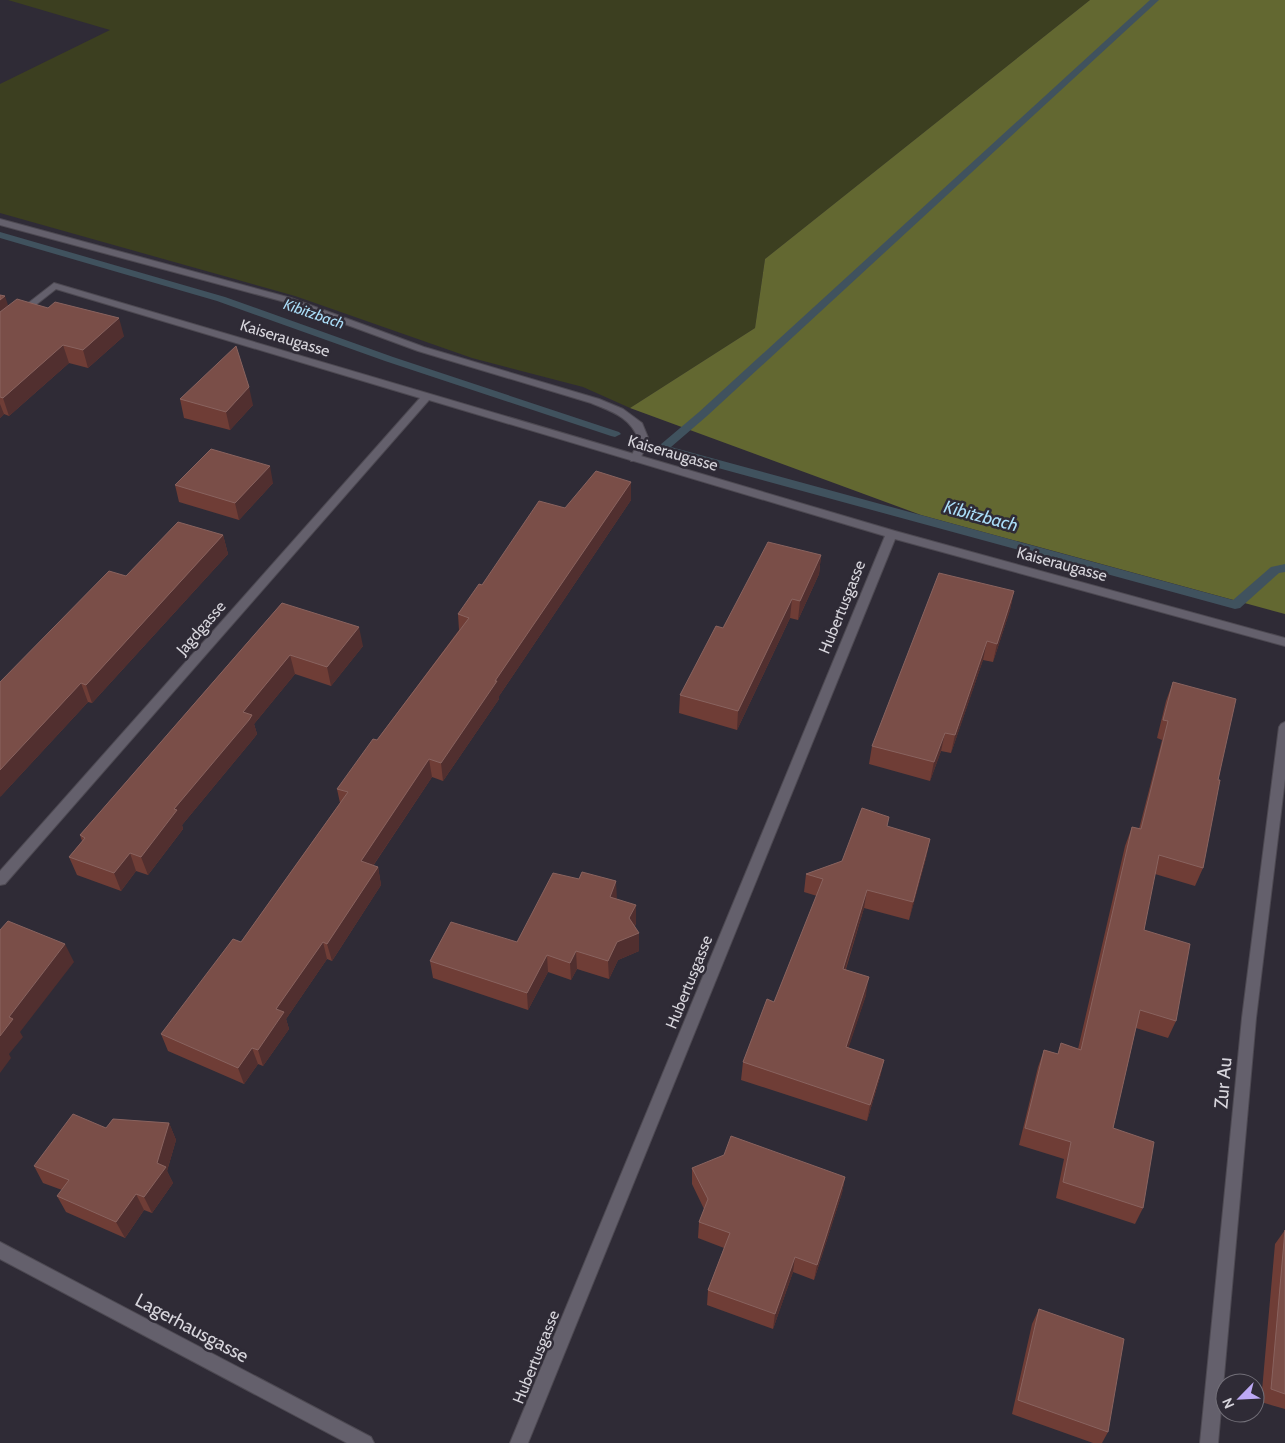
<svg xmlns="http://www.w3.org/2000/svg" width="1285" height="1443" font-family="Cabin,sans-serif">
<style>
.green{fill:#3c3f20}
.forest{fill:#636831}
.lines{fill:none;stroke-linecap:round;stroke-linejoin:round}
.stream{fill:#40525e;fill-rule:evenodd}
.service-casing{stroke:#4d4952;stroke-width:2}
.minor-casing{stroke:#4d4952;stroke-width:2}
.service{fill:#64606c;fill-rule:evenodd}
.minor{fill:#64606c;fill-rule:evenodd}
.wall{fill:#6f3d36}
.shaded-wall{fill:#512f2f}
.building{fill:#7a4e48;stroke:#89635f}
.labels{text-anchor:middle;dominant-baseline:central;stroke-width:5;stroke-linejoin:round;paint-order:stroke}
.far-water-label{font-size:15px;font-style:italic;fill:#aaddf8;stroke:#2f2b36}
.street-label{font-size:16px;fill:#d7d5dc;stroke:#2f2b36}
.water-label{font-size:18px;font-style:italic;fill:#aaddf8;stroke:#2f2b36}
.near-street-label{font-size:19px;fill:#d7d5dc;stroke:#2f2b36}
</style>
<rect width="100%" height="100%" fill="#2f2b36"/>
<path class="green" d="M8,0H1090L765,259L755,328L630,408L583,387L472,358L295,296L0,213V84L110,30Z"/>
<path class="forest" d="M1090,0H1285V614L921,515L630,408L755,328L765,259Z"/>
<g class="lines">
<path class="stream" d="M1150,0H1159L707,416L671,447L1233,600L1271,567L1285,564V572L1279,573L1240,608L1235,609L652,450L650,447L652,444L660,445L699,412Z
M0,232L225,297L393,357L619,432L621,434L615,437L611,436L385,361L217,301L0,238Z"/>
<defs>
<path id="service" d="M0,219L291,298L424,347L599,399L623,409L642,423L649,440L639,461H631L630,459L639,440C630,417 613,412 591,403L418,351L285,302L0,225Z"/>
<path id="minor" d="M54,283L895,531L1285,638V646L895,539L528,1443H510L885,536L429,400L5,884L0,885V871L420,398L56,289L0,333V325Z
M1285,722V779L1256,1018L1218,1443H1200L1242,1018L1279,727L1281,724Z
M0,1242L371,1437L374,1443H347L0,1259Z"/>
</defs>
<use href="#service" class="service-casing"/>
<use href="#minor" class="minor-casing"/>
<use href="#service" class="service"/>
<use href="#minor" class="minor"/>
</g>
<path class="wall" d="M0,295L8,306L124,336L88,368L69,363L9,416L4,414L0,418Z
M180,399L253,405L230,430L184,418Z
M631,482V500L499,696V699L443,781L432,777L373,866L378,867L381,885L332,961L327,959L286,1019L289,1029L263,1066L258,1064L244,1084L168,1051L161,1034L241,942L340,803L337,789L377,740L459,630L458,614L482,585L565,508Z
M273,483L239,520L179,502L175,485Z
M223,535L228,554L92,703L88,702L0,797L126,576Z
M821,555L819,574L798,620L790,618L737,730L679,713L680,695L723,628Z
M1014,591L1010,610L993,662L983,660L951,753L941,751L930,781L869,764L872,746Z
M282,603L363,646L331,686L295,674L254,724L257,734L254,738L182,825L183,829L148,875L136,871L121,891L77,875L69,857L82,841L80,835Z
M1173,682L1218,780L1203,868L1195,886L1155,874L1144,930L1176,1021L1168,1038L1136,1028L1113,1128L1143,1208L1135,1224L1056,1198L1064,1159L1019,1145L1038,1067L1044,1050L1058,1054L1061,1043L1078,1049L1125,846L1132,827L1139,829L1162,740L1157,738L1166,701Z
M888,827L930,839L926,858L909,920L864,908L846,969L866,995L848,1048L884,1060L880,1077L867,1121L741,1080L743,1062L774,1002L817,896L804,892L806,874L842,861Z
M579,879L616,881V899L636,923L635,926L639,951L618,960L609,979L577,969L571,980L548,972L528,1010L433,978L430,961L517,942Z
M169,1123L176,1140L167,1171L173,1183L152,1213L144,1210L125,1238L66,1212L57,1196L62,1190L43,1183L34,1166L106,1128Z
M692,1168L845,1177L842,1193L814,1280L793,1272L773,1329L707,1305L708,1290L724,1248L698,1238L699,1222L704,1209L692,1184Z
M1285,1230V1409L1261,1402L1275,1244Z
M1039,1309L1108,1432L1102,1443H1093L1012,1414L1032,1324Z"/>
<path class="shaded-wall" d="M5,296L11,314L0,323V300Z
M119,318L124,336L88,368L83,350Z
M63,345L69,363L9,416L3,398Z
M249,387L253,405L230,430L226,412Z
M0,404L4,414L0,418Z
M270,466L273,483L239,520L235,503Z
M631,482V500L499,696V699L443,781L441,763L495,681Z
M223,535L228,554L92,703L86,685Z
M821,555L819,574L798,620L800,601Z
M1014,591L1010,610L993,662L997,644Z
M792,599L790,618L737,730L738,711Z
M359,627L363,646L331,686L327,667Z
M987,641L983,660L951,753L955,735Z
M290,655L295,674L254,724L257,734L254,738L182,825L183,829L148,875L141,857L174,809L243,712Z
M81,683L88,702L0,797V770Z
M945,733L941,751L930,781L934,762Z
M429,759L432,777L364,879L361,861Z
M930,839L926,858L909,920L913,902Z
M130,853L136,871L121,891L114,873Z
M378,867L381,885L332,961L327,944Z
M616,881L617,900L610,897Z
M867,890L864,908L840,986L843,969Z
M636,905V923L629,936V918Z
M639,933V951L618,960L609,979L608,961L617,942Z
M323,942L327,959L286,1019L289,1029L263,1066L258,1050L276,1009Z
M65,944L74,962L20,1032L23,1037L9,1054L11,1058L0,1073V1036L9,1017Z
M576,951L577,969L571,980L570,963Z
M547,955L548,972L528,1010L527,993Z
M869,977L866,995L843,1065L846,1047Z
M252,1048L258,1064L244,1084L238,1068Z
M884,1060L880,1077L867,1121L870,1105Z
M169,1123L176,1140L167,1171L173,1183L152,1213L144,1197L157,1163Z
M845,1177L842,1193L814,1280L817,1265Z
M136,1194L144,1210L125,1238L116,1222Z
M795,1257L793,1272L773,1329L775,1314Z"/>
<path class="building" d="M0,295L5,296L0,300Z
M17,299L48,308L55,302L119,318L83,350L63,345L3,398L0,397V312Z
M236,346L249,387L226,412L180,399Z
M211,449L270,466L235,503L175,485Z
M596,471L631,482L495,681H497L441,763L429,759L361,861L378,867L327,944L323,942L276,1009L284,1012L258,1050L252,1048L238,1068L161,1034L233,939L241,942L348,792L337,789L373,739L377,740L469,618L458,614L479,584L482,585L539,501L565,508Z
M178,522L223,535L86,685L81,683L0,770V682L109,571L126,576Z
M768,542L821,555L800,601L792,599L738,711L680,695L716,626L723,628Z
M939,573L1014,591L997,644L987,641L955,735L945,733L934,762L872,746Z
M282,603L359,627L327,667L290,655L243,712L252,715L249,720L174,809L177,810L141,857L130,853L114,873L69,857L85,838L80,835Z
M1173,682L1236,699L1218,780H1220L1203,868L1159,855L1144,930L1190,944L1176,1021L1140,1010L1113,1128L1154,1142L1143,1208L1063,1182L1071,1142L1025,1128L1044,1050L1058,1054L1061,1043L1081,1050L1132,827L1141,829L1168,721L1163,720Z
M862,808L889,817L887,826L930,839L913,902L867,890L843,969L869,977L846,1047L884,1060L870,1105L743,1062L767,999L774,1002L823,879L806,874L842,861Z
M582,872L616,881L610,897L636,905L629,918L639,933L617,942L608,961L576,951L570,963L547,955L527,993L430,961L451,922L517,942L553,873L579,879Z
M8,921L65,944L9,1017L13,1019L0,1036V930Z
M73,1114L106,1128L113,1119L169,1123L157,1163L166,1167L144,1197L136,1194L116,1222L57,1196L69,1180L34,1166Z
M731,1136L845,1177L817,1265L795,1257L775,1314L708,1290L730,1233L699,1222L708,1199L692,1168L724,1155Z
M1285,1230V1394L1271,1389Z
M1039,1309L1124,1339L1108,1432L1018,1400Z"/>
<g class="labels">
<g class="far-water-label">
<text transform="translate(314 314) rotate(19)">Kibitzbach</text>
</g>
<g class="street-label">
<text transform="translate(285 338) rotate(17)">Kaiseraugasse</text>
<text transform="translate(673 453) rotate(16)">Kaiseraugasse</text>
<text transform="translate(1062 564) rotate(15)">Kaiseraugasse</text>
<text transform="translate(842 607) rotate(-68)">Hubertusgasse</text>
<text transform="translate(201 628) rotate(-49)">Jagdgasse</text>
<text transform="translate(689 982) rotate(-68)">Hubertusgasse</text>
<text transform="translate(536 1357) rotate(-68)">Hubertusgasse</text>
</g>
<g class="water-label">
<text transform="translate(981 516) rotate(15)">Kibitzbach</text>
</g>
<g class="near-street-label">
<text transform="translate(1223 1083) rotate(-85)">Zur Au</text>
<text transform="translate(192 1328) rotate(28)">Lagerhausgasse</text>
</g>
</g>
<g transform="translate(1240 1398) rotate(246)"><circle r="24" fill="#2f2b36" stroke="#726f78"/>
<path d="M0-4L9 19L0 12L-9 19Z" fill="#bda9f5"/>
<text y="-8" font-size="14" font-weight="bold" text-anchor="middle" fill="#d7d5dc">N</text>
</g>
</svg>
